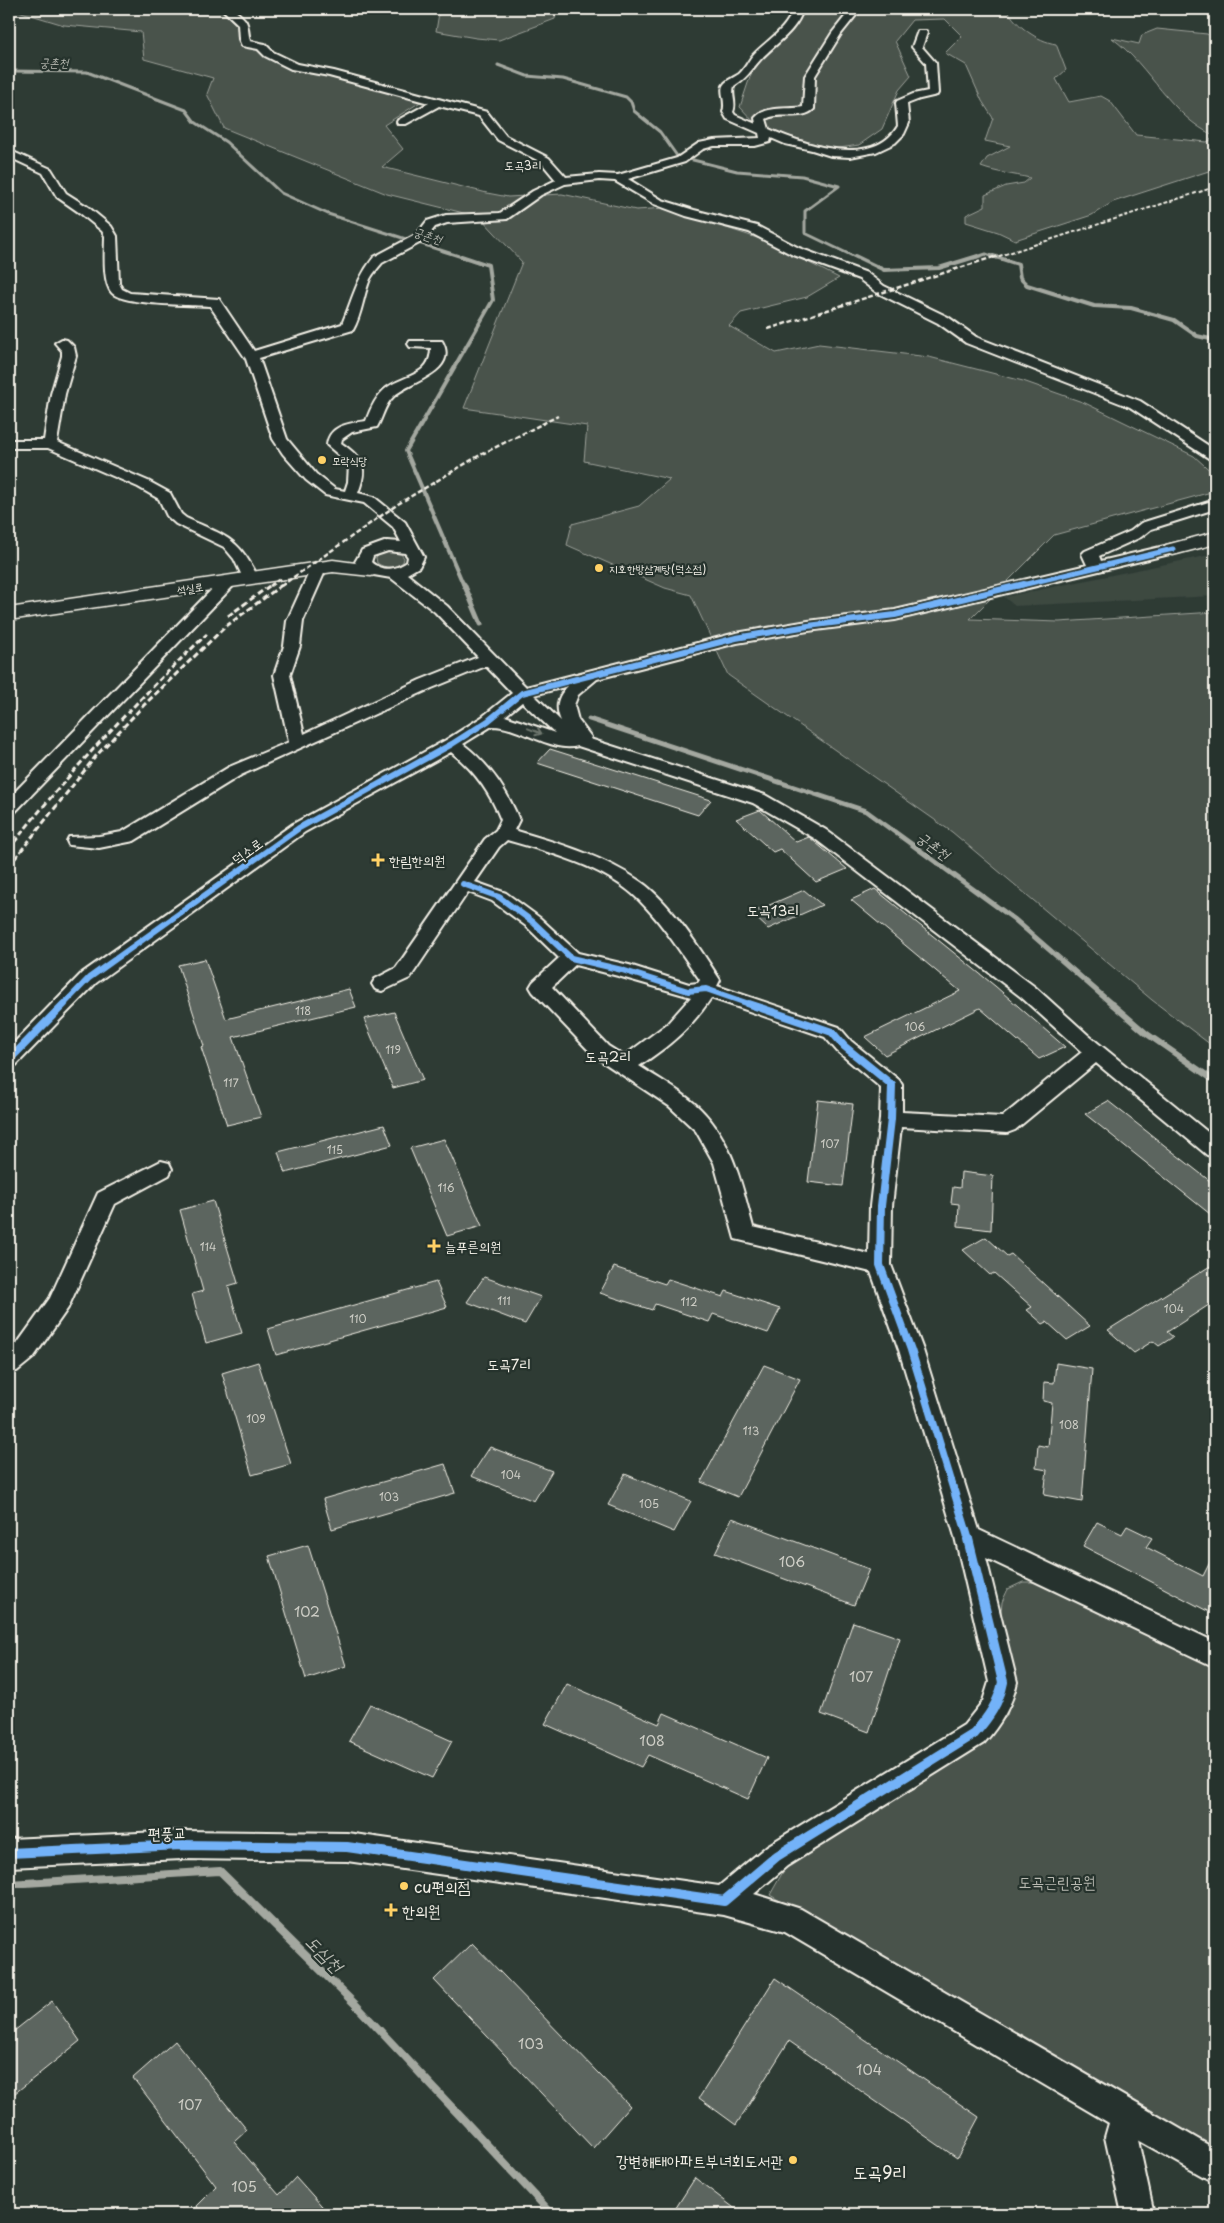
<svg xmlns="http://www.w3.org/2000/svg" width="1224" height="2223" font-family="'Playpen Sans','Poor Story',sans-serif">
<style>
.built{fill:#3c4841}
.green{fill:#48524c;stroke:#9ea29a}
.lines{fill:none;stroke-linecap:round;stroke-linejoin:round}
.stream-far4{stroke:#a4a8a0;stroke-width:3}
.stream-far3{stroke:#a4a8a0;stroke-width:4}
.stream-far2{stroke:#a4a8a0;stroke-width:5}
.stream-far1{stroke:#a4a8a0;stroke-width:6}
.stream{stroke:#a4a8a0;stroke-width:8}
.building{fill:#5c655e;stroke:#f4f1e8}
.street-casing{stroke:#f4f1e8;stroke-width:4}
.secondary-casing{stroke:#f4f1e8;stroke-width:3}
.primary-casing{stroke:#f4f1e8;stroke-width:3}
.street{fill:#26332d;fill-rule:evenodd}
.secondary{fill:#26332d;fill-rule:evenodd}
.primary{fill:#26332d;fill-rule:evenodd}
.rail-far2{stroke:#f4f1e8;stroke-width:2;stroke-dasharray:4 2;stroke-linecap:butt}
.rail-far1{stroke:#f4f1e8;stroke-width:2.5;stroke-dasharray:5 2.5;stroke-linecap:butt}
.rail{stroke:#f4f1e8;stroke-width:3;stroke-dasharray:6 3;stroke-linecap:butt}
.cycleway-far3-casing{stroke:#26332d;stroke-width:7}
.cycleway-far2-casing{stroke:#26332d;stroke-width:9}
.cycleway-far1-casing{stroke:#26332d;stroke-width:11}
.cycleway-casing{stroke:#26332d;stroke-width:13}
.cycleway-far3{stroke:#73b2f8;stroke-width:5}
.cycleway-far2{stroke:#73b2f8;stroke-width:6}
.cycleway-far1{stroke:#73b2f8;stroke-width:8}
.cycleway{stroke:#73b2f8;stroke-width:10}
.oneway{stroke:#6e766e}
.poi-dot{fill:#ffd166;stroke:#26332d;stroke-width:2}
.labels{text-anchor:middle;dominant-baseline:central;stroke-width:4.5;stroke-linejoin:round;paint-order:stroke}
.far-poi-label{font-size:11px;fill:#f4f1e8;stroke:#26332d;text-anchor:start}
.far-street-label{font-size:11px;fill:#f4f1e8;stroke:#26332d}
.number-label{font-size:11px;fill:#cecec6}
.far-water-label{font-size:12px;font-style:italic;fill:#b8bab2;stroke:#26332d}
.far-neighbourhood-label{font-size:12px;fill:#f4f1e8;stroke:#26332d}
.street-label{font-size:14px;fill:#f4f1e8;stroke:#26332d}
.poi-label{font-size:14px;fill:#f4f1e8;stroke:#26332d;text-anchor:start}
.near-number-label{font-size:14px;fill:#cecec6}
.water-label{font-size:15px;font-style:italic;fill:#b8bab2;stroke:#26332d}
.neighbourhood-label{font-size:15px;fill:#f4f1e8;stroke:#26332d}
.near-street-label{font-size:16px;fill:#f4f1e8;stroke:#26332d}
.near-park-label{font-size:16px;fill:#b8b9b1;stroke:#26332d}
.near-poi-label{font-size:16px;fill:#f4f1e8;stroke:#26332d;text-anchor:start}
.near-water-label{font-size:18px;font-style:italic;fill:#b8bab2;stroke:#26332d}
.near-neighbourhood-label{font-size:18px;fill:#f4f1e8;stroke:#26332d}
</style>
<rect width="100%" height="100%" fill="#2e3b34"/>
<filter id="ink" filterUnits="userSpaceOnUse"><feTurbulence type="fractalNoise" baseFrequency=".02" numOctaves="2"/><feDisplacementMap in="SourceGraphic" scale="10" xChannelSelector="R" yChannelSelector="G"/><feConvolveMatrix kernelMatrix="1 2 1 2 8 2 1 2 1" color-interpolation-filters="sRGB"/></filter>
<g filter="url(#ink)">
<path class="built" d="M1215,554V596L1015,606L1004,597Z"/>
<path class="green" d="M28,9H227L228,17L273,60L297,70L381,85L422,101L384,125L403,149L382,167L487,193L508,197L562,194L636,210L666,208L766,241L839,278L807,297L741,313L729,326L776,353L819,344L929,357L1023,381L1085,403L1194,456L1215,475V491L1054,535L970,619L1059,622L1215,612V1048L1152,1000L952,832L728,675L691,595L665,588L567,545L572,524L639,506L670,479L584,461L587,426L464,408L522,262L480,217L387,194L224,128L207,94L213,78L144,59L141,32L64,25L18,11Z
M419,9H545L556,12L555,19L499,40L476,38L436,31L439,13Z
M800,9H1007C1016,26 1037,41 1056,44L1066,70L1056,79L1069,102L1101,96L1110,101L1136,135L1207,142L1215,137V169L1113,202L1092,215L1015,240L998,232L966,222V215L985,206V195L1006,186L1024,183L1030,178C1013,174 997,173 981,167L987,158L1010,146L985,141L993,118L982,101L966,65L945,53L962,36L945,19L912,20L895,41L911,76L899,90L882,129L859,145L833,149L779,133L754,122L740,107L751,74Z
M1157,29L1207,34L1215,40V136C1170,116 1151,67 1112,38L1139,44L1142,35Z
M388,552L401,554L404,558L403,562C395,568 385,569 377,563L376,558L380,554Z
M1023,1582H1048L1215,1665V2154L980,2019L770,1895L793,1854L985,1738L1007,1716L1015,1680L1000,1623L1002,1602L1008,1589Z"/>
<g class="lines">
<path class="stream-far4" d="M498,65L527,76L563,79L626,97L631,102L634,111L660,132L677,156L737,171L802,176L839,186L805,211V233L857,258
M9,71L87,72L186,110L195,122L226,142L281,193L328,214L465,258
M974,258L986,254L997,258"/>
<path class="stream-far3" d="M461,256L488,265L493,300L406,451L464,586
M855,256L884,270L939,268L978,256
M993,256L1018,264L1020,278L1027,285L1094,306L1131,308L1174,320L1197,336L1215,340"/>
<path class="stream-far2" d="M464,584L481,624
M589,719L866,811L1014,919L1113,1005"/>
<path class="stream-far1" d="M1112,1004L1147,1034L1215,1081"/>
<path class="stream" d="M9,1884L220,1871L355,2004L552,2214"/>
</g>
<path class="building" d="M550,749L711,800L698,815L537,763Z
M760,810L796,842L809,837L847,869L816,882L780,849L773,852L736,819Z
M875,889L995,986L1065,1047L1039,1059L980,1008L885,1055L865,1037L960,991L851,900Z
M804,890L822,905L768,929L751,913Z
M205,959L226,1019L349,989L356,1007L233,1037L261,1117L227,1125L201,1047L204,1046L178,965Z
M394,1012L423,1080L393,1088L364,1019Z
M818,1100L853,1104L843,1186L808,1182Z
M1108,1101L1215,1185V1218L1085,1114Z
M384,1125L392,1145L285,1173L278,1152Z
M444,1139L482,1226L447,1236L410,1148Z
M961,1172L993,1176L991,1230L958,1226L959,1204L951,1203L953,1187L960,1188Z
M213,1201L238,1283L228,1286L242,1333L206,1343L192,1294L203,1291L180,1210Z
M986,1237L1007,1256L1011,1254L1090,1326L1067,1340L1047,1322L1043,1324L1027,1310L1032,1307L994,1273L990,1275L963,1250Z
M1215,1263V1301L1167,1332L1173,1337L1159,1346L1153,1341L1134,1353L1108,1330Z
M614,1267L665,1284L668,1279L723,1297L726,1291L780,1309L768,1333L713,1314L709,1322L655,1304L652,1310L600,1293Z
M484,1277L541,1297L525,1324L467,1302Z
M436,1282L447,1307L276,1355L268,1329Z
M258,1362L291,1464L252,1475L222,1373Z
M1056,1363L1092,1369L1082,1502L1044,1495L1047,1470L1036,1468L1038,1445L1048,1447L1052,1403L1043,1401L1044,1382L1054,1383Z
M764,1365L800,1379L738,1497L701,1482Z
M490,1447L552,1471L534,1501L471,1476Z
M445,1464L455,1493L332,1529L323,1499Z
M625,1474L691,1501L674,1532L608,1505Z
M732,1518L869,1569L854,1605L715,1553Z
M1097,1522L1122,1534L1127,1526L1152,1538L1146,1547L1203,1576L1215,1552V1615L1083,1546Z
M308,1545L346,1666L306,1679L269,1556Z
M853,1622L900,1638L869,1732L821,1714Z
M567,1684L659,1724L664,1713L767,1758L748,1799L648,1755L641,1767L545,1724Z
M370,1704L452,1741L432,1778L349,1741Z
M472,1943L630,2106L593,2148L434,1980Z
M775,1978L979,2117L957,2158L789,2041L736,2125L699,2098Z
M52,2001L80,2041L9,2098V2035Z
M175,2041L247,2130L234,2142L279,2195L296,2177L329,2214H188L216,2186L133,2078Z
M695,2178L742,2214H672Z"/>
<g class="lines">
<defs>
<path id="street" d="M222,9H233C251,23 246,22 250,41L265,44L273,52L298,64L334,71L487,112L506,136L549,158L566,177L599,174L618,175L677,158L699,143L714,140L760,138L759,133L727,119L723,112C727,100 718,90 725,83C729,79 735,77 739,74C745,69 748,61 753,55C767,40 787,30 793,9H803C797,31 776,43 761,59C750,71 748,77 734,86C731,96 737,102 733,112L735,115L756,124L755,118C766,105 788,110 803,107L805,76L832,33L851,9H861L841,34L815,76L814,109C802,121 780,111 766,119L769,129C803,144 873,169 898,126L896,103L897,101L913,94L928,91L926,63L912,47L918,31H926L927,33L922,47L936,63L938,93L937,95L920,99L907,104L909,123L904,134L895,143L876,152L850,157L831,156L812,150L785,144L771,138L770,142L755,146H714L703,149L685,162L628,179L662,200L694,210L757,226L799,248L867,273L884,286L948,317L976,337L1140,401L1215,450V460L1210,459L1130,407L966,343L938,323L876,292L859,279L791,254L749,232L686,216L654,204L615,181L599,180L565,184L541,195L507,219L447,223L435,227L425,240L382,263C378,268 373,273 370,279C363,296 362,314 353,330L259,358L287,439L316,474L335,489L345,491L348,482L349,464L327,445C329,425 350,423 366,421C370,410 375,398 384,390C402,374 431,378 431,348L410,347L408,344L410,341H442C460,372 408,382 394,396C384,405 383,417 377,427L352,432L342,439L341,443C364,459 368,467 358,493L374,497L405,522L424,557L419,567L407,574L447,606L526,687L736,633L808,621L895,610L1087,565L1082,554L1085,551L1131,531L1141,523L1215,500V509L1151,529L1141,537L1099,556L1101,561L1173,544L1178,546L1181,549L1178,552L895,620L808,631L737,643L597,679L578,695L574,705L578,720L591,737L590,739L765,795L826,830L1035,987L1088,1035L1215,1138V1157L1207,1155L1096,1063L1015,1130L1007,1133L901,1127L892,1206L891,1265L923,1350L979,1530L1215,1642V1667L986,1558L1017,1682C1012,1706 1000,1725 984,1743L787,1866L754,1894L801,1909L1215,2149V2183L1138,2140L1154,2214H1122L1105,2137L1109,2123L785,1932L724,1915L347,1861L182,1859L9,1867V1839L182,1831L347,1833L719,1886L767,1846L964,1725L983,1701L989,1682L955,1537L899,1350L871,1272L735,1239L714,1163L696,1131L669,1106L594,1056L533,992L530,987L533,982L559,958L526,926L492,901L468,892L410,978L382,991L375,989L372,984L375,979L396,968L485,839L496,830L501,820C490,792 474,770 451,752L305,832L96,983L16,1065L9,1067V1048L82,973L293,824L446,740L482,717L512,693L486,666L432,688L241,775L134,841L99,848L69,845L67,841L69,837L99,836L122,832L229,767L289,742L274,675L284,646L287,621L312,566H324L326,569L303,621L300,646L290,675L304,734L420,680L478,657L435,612L391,578L368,574L355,562L362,550L387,541L401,542L393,527L364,503L325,495L306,480L283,454L273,439L246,359L210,306C191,305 123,305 112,293C102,282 105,251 105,236L102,231L80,213L57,197L43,173L9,157V150L51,169L66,193L88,207L111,226L117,236L119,283L122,289L130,293L219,299L254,351L342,324C353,299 356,279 374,257L417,234L427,221L446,215L500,213L533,191L556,180L541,162L498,140L479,116L439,106L406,124H398L397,122L398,120L429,103L329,76L291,69L265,56L258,49L242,46L239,39L238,24ZM388,551L405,553L408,557L407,562C396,570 381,572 371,562L373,556ZM568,686C557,697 555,707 561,721L534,695ZM522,702L555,733L505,716ZM492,726C520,726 551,753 578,746L753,803L814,838L1021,997L1082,1052L1002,1117L902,1112V1085L899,1080L851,1041L839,1027L717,986L720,980C701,950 670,902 641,882C604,856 558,843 514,830L519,820C507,790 489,764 463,744ZM507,840C552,853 606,867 639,900C663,924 681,953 700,980L698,983L689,984L629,965L578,953L540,918L506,893L475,882L499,847ZM575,965L618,976L691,997L667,1024L624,1056L608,1046L552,987ZM711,998L825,1037L837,1051L881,1088L880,1119L870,1206L869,1254L753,1227C741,1181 731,1135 694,1103C677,1089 658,1078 639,1066C668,1047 692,1027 711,998Z
M62,339L67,340L74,347L76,356L65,394L57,442L148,481L170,493L181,514L186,518C227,537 238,537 259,579L257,582H245L234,559L224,547L176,524L167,516L159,499L138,487L48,448H9V440H44L51,394L62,356V351L55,343Z
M228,577L234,579L236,582L234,585L15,812L9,813V798L222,579Z
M161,1161L169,1163L172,1169L169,1175L115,1204L68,1308L33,1358L17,1371L9,1373V1351L17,1344L50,1298L98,1193Z"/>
<path id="secondary" d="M333,560L378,566L381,570L378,574L371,576L333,572L9,620V608Z"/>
<path id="primary" d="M1215,532V544L1173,555L1166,553L1163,549L1166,545Z"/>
</defs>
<use href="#street" class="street-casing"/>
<use href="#secondary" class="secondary-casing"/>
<use href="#primary" class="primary-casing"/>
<use href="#street" class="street"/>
<use href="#secondary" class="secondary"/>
<use href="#primary" class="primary"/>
<path class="rail-far2" d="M993,258L1215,187"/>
<path class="rail-far1" d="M768,329L997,256
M270,586L281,578
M281,586L398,504L480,455L558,416"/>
<path class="rail" d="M228,616L272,584
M9,849C69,772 136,701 207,634
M9,866L96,756L144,705L225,627L283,584"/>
<defs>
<path id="cycleway-far3" d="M1018,586L1173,549"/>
<path id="cycleway-far2" d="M463,884L499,897L533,922L571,958L622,970L688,991L706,989L752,1005
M63,1005L89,978L299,828L452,744L488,721L522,693L736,638L808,626L895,615L1024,584"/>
<path id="cycleway-far1" d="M749,1004L832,1032L844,1046L892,1085L891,1119L881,1206L880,1265L911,1350L969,1540
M9,1060L64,1004"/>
<path id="cycleway" d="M9,1853L182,1845L347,1847L724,1901L777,1856L974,1734C988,1718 999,1703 1003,1682L968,1539"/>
</defs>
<use href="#cycleway-far3" class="cycleway-far3-casing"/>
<use href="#cycleway-far2" class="cycleway-far2-casing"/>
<use href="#cycleway-far1" class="cycleway-far1-casing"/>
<use href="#cycleway" class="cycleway-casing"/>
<use href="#cycleway-far3" class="cycleway-far3"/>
<use href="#cycleway-far2" class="cycleway-far2"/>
<use href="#cycleway-far1" class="cycleway-far1"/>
<use href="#cycleway" class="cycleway"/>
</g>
<defs><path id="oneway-shaft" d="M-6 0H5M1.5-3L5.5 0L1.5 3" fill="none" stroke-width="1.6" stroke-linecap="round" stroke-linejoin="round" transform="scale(1.25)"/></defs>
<use class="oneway" href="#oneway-shaft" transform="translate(535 731) rotate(21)"/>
</g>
<g class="poi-dot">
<circle cx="322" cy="460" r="5"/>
<circle cx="599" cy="568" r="5"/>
<path d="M375.5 852.5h5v5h5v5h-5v5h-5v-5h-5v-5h5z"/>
<path d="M431.5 1238.5h5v5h5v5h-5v5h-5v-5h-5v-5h5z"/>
<circle cx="404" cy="1886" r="5"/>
<path d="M388.5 1902.5h5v5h5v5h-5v5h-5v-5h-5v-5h5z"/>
<circle cx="793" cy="2160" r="5"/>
</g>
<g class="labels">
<g class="far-poi-label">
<text x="332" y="460">모락식당</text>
<text x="609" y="568">지호한방삼계탕(덕소점)</text>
</g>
<g class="far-street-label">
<text transform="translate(190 588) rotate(-8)">석실로</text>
</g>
<g class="number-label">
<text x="303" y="1010">118</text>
<text x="915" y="1026">106</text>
<text x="393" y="1049">119</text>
<text x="231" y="1082">117</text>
<text x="830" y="1143">107</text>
<text x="335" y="1149">115</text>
<text x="446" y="1187">116</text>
<text x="208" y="1246">114</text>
<text x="504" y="1300">111</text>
<text x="689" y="1301">112</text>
<text x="1174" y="1308">104</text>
<text x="358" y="1318">110</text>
<text x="256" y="1418">109</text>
<text x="1069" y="1424">108</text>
<text x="751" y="1430">113</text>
<text x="511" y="1474">104</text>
<text x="389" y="1496">103</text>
<text x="649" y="1503">105</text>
</g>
<g class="far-water-label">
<text transform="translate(54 62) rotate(1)">궁촌천</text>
<text transform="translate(428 235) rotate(18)">궁촌천</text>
</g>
<g class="far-neighbourhood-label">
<text x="523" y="165">도곡3리</text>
</g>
<g class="street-label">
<text transform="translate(247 851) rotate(-36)">덕소로</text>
</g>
<g class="poi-label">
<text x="389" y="860">한림한의원</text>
<text x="445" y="1246">늘푸른의원</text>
</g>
<g class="near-number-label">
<text x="792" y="1561">106</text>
<text x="307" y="1611">102</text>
<text x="861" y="1676">107</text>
<text x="652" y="1740">108</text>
<text x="531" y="2043">103</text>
<text x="869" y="2069">104</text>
<text x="190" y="2104">107</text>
<text x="244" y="2186">105</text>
</g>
<g class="water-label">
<text transform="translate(934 845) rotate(36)">궁촌천</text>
</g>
<g class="neighbourhood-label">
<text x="773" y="909">도곡13리</text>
<text x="608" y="1055">도곡2리</text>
<text x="509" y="1363">도곡7리</text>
</g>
<g class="near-street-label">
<text transform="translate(167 1832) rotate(-2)">편풍교</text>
</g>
<g class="near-park-label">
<text x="1057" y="1881">도곡근린공원</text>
</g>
<g class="near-poi-label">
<text x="414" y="1886">cu편의점</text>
<text x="402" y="1910">한의원</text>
<text x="783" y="2160" text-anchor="end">강변해태아파트부녀회도서관</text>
</g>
<g class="near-water-label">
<text transform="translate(325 1953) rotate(45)">도심천</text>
</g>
<g class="near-neighbourhood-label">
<text x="880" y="2171">도곡9리</text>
</g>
</g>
<rect width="1224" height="2223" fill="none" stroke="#26332d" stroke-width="30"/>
<rect x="15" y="15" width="1194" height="2193" fill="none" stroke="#f4f1e8" stroke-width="2" filter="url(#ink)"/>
</svg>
